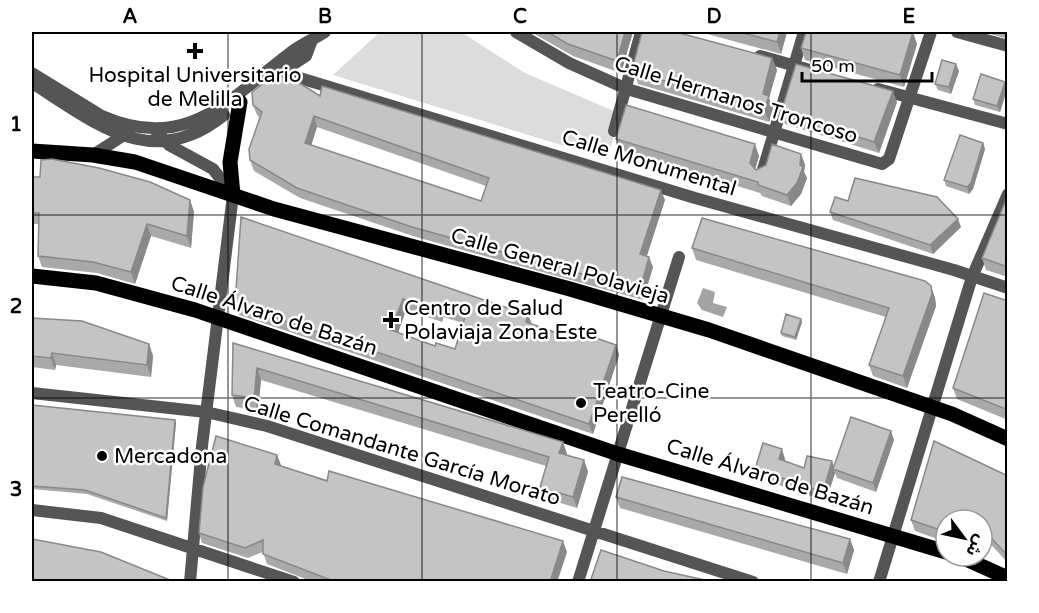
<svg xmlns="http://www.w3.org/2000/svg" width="1039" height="613" font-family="'Varela Round','Noto Sans Arabic',sans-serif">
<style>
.green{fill:#dcdcdc}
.water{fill:#a3a3a3}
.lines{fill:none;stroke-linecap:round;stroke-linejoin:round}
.minor{stroke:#555;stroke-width:12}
.primary{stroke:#000;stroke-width:15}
.wall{fill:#a9a9a9;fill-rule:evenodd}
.shaded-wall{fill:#898989}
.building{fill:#c4c4c4;stroke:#898989;stroke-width:1.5;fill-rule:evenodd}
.grid{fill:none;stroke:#000;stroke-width:1.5;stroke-opacity:0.55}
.poi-dot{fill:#000;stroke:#fff;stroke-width:2}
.labels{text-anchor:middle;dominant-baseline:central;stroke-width:5;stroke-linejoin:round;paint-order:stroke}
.poi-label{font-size:21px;fill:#000;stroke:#fff;text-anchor:start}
.street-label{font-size:21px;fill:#000;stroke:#fff}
.neatline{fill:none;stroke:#000;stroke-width:2}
.grid-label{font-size:20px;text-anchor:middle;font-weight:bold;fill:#000}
</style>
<rect width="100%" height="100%" fill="#fff"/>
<path class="green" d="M380,32H461L525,73L621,114L607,159L333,75Z"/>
<path class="water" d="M703,288L715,292L713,303L727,307L723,317L702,310L697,303Z"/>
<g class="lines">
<path class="minor" d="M516,32L569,63L627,89L882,164L889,159L931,32
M957,32L1008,46
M760,56L810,70
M280,72L695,198L954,270L1008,288
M32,73L102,116C186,153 228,100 290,53C300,45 314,39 325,32
M278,74L306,56L312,40
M32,83C96,123 152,173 224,115
M878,89L1008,124
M155,130L169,145L213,169L233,195L202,446L190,582
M614,131L641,32
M93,155L124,135
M762,173L804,32
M32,393L206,412L267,426L753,582
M32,510L101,518L294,582
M578,582L679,257
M879,582L972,277L1008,194"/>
<path class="primary" d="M32,151L93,155L135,162L274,209L570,289L709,330L952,414L1008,439
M233,195L230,162L240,102
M32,276L96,283L195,310L618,454L946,552
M959,556L1008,578"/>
</g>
<path class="wall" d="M531,32H633L621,73L573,56Z
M700,32H787L781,54Z
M983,32H1008V39Z
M917,44L904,87L805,60L801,48Z
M772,58L777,70L769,98L773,108L769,122L638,84L633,66Z
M959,71L951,94L938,90L935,84Z
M1007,89L1000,112L975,105L973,99Z
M320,96L665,200L646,256L653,267L643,300L416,237L300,198L254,171L250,160L260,118L257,115L253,105ZM317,127L486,186L481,201L311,145Z
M897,102L879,153L785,124L781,112Z
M616,139L759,156L755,169L756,170L766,165L801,154L805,165L804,172L807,178L801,194L791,206L762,196L760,193L620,150Z
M983,143L985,149L973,189L969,194L946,186L944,180Z
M32,177L190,200L194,212L191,248L151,236L135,284L97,273L42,267L38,256L39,224H32Z
M1008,195V277L986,270L982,258Z
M848,201L961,227L933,254L833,220L830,212Z
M241,217L528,315L532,324L573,339L616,345L619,355L593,434L239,315L235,304ZM406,310L442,322L443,317L463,323L455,349L435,346L398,333Z
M692,248L931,286L935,298L936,306L907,388L873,376L869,365L886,317L696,260Z
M1008,301V420L957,399L953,388Z
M32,318L149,344L153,356L151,377L56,365L55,370L32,367Z
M802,322L796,340L782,336L781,333Z
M233,343L563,442L567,455L584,460L588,472L577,508L544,498L540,487L546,466L261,380L258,410L236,407L232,395Z
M32,405L175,420L176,423L167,521L87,494L32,489Z
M894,440L876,492L837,478L835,473L826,501L758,478L755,469L785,459L784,461L804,468L832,461L834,467Z
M277,455L281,466L567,552L557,582H313L267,564L263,552L248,558L202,543L199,533Z
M1008,476V563L982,535V520H946V542L915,531L911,520Z
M616,497L850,539L854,550L847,574L620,508Z"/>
<path class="shaded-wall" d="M625,32H633L621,73L617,61Z
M780,32H787L781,54L777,42Z
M913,32L917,44L904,87L900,75Z
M772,58L777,70L769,98L773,108L769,122L764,110L763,94Z
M956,64L959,71L951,94L949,87Z
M1005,82L1007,89L1000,112L997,106Z
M893,91L897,102L879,153L874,142Z
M314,116L317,127L309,153L305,143Z
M983,143L985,149L973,189L969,194L967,187Z
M755,144L759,156L754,174L750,163Z
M801,154L805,165L804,172L807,178L801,194L791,206L787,195L800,165Z
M661,190L665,200L644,265L640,254Z
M190,200L194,212L191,248L187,236Z
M958,219L961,227L933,254L930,245Z
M147,224L151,236L135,284L131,272Z
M649,257L653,267L643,300L640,290Z
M931,286L935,298L936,306L907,388L903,376Z
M403,299L406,310L395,341L391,330Z
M440,306L443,317L442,322L438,312Z
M528,315L532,325L526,322Z
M801,319L802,322L796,340L795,337Z
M149,344L153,356L151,377L147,365Z
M616,345L619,355L593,434L589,424Z
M52,353L56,365L55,370L51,358Z
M257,368L261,380L258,410L254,398Z
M175,420L176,423L167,521L166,518Z
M891,431L894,440L876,492L873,483Z
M563,442L567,454L564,465L559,453Z
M782,449L785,459L782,469L779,459Z
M277,455L281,465L278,475L275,464Z
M584,460L588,472L577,508L573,497Z
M832,461L835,470L833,469L835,473L826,501L823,492Z
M966,511L970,520H962Z
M850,539L854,550L847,574L843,563Z
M563,541L567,552L557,582H550Z"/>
<path class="building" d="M547,32H625L617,61L568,44Z
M642,32H676L772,58L763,94L769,96L764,110L634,72L635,67L633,66Z
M739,32H780L777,42Z
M806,32H913L900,75L801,48Z
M942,60L956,64L949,87L935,84Z
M796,64L893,91L874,142L781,112Z
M981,74L1005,82L997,106L973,99Z
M278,77L301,84L320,96L322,86L661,190L640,254L649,257L640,290L412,227L297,188L250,160L249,149L262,112L253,105L252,92L270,78ZM314,116L489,178L481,201L305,143Z
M626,105L755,144L750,163L756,170L766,165L772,144L801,154L800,165L803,167L797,183L787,195L758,185V182L616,139Z
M960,135L983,143L971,183L967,187L944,180Z
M52,159L99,168L150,182L190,200L187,236L147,224L131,272L93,262L38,256L39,213H32V177H40L41,160Z
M855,178L937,197L958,219L930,245L830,212L835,197L848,201Z
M1008,195V267L982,258Z
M241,217L528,315L526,322L573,339L576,331L616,345L589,424L235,304ZM403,299L438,312L440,306L466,314L455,349L436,343L435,346L391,330Z
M702,218L925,281L931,286L932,294L903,376L869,365L889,308L692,248Z
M984,293L1008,301V410L953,388Z
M786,314L801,319L795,337L781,333Z
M32,318L82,321L149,344L147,365L52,353L51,358L32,356Z
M233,343L563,442L559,453L584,460L573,497L540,487L549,457L257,368L254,398L232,395Z
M32,405L175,420L166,518L85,490L32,486Z
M851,417L891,431L873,483L833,469Z
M216,436L277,455L275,464L327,481L329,471L563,541L550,582H336L263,554V540L245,548L199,533L203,487Z
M934,441L1008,476V556L982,528V520H975L966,511L962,520H946V532L911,520Z
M763,443L782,449L779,459L804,468L807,456L832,461L823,492L755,469Z
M622,477L850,539L843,563L616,497Z
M32,539L101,552L170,580V582H32Z
M601,550L664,571L714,582H590Z"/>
<path class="grid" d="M228,32V582M422,32V582M617,32V582M811,32V582M32,215H1008M32,398H1008"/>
<g class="poi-dot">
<path d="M192 42h6v6h6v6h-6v6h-6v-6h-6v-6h6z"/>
<path d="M388 311h6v6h6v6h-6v6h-6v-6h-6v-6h6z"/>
<circle cx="581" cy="403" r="6"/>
<circle cx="102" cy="456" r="6"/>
</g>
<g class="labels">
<g class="poi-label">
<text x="195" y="75" text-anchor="middle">Hospital Universitario<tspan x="195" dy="24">de Melilla</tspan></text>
<text x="404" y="308">Centro de Salud<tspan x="404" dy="24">Polaviaja Zona Este</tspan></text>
<text x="593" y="391">Teatro-Cine<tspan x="593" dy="24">Perelló</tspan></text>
<text x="114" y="456">Mercadona</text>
</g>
<g class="street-label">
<text transform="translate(736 100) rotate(17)">Calle Hermanos Troncoso</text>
<text transform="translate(649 163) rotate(17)">Calle Monumental</text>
<text transform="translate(560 266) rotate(16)">Calle General Polavieja</text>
<text transform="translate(274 316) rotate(18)">Calle Álvaro de Bazán</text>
<text transform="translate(402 451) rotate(17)">Calle Comandante García Morato</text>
<text transform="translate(770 477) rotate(17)">Calle Álvaro de Bazán</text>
</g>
</g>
<rect width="1039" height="613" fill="none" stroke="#ffffff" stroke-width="66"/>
<g transform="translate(964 538) rotate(123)"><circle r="28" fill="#ffffff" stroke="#999999" stroke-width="1.5"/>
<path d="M0-4.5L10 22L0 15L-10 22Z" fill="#000000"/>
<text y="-9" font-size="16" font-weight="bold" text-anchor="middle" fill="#000000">ش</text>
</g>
<path d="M802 72v9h130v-9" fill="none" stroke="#000000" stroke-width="3"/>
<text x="811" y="72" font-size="18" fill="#000000" stroke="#ffffff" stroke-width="4.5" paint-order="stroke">50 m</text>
<rect x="33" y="33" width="973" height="547" class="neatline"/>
<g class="grid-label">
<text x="130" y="23">A</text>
<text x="325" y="23">B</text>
<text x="520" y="23">C</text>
<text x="714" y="23">D</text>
<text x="909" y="23">E</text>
<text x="16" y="131">1</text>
<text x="16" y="313">2</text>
<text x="16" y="496">3</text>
</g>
</svg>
